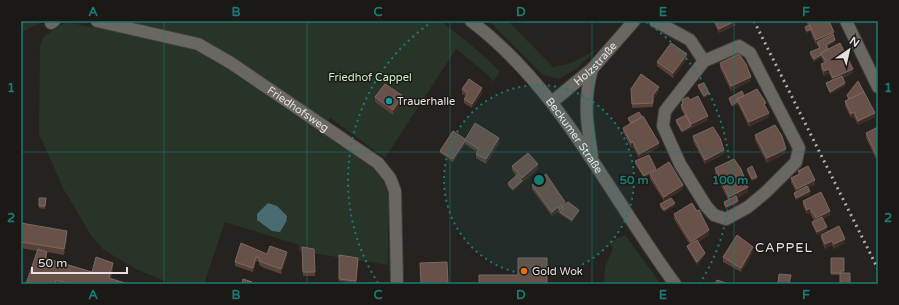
<svg xmlns="http://www.w3.org/2000/svg" width="899" height="305" font-family="'Varela Round',sans-serif">
<style>
.green{fill:#283427}
.water{fill:#496b72}
.lines{fill:none;stroke-linecap:round;stroke-linejoin:round}
.street-casing{stroke:#413e3d;stroke-width:14}
.secondary-casing{stroke:#413e3d;stroke-width:14}
.street{stroke:#6a6662;stroke-width:12}
.secondary{stroke:#6a6662;stroke-width:12}
.rail{stroke:#afacaa;stroke-width:3;stroke-dasharray:2 4;stroke-linecap:butt}
.wall{fill:#584037}
.shaded-wall{fill:#3e2d26}
.building{fill:#685149;stroke:#7b6861}
.grid{fill:none;stroke:#1a7b74;stroke-width:1;stroke-opacity:0.55}
.ring{fill:none;stroke:#1a7b74;stroke-width:2;stroke-dasharray:2 4}
.culture-dot{fill:#0f9aa8;stroke:#1c1816;stroke-width:1.5}
.food-dot{fill:#e8710a;stroke:#1c1816;stroke-width:1.5}
.labels{text-anchor:middle;dominant-baseline:central;stroke-width:3;stroke-linejoin:round;paint-order:stroke}
.street-label{font-size:11px;fill:#e4e1e0;stroke:#1c1816}
.park-label{font-size:11px;fill:#c8f0c5;stroke:#1c1816}
.poi-label{font-size:11px;fill:#e4e1e0;stroke:#1c1816;text-anchor:start}
.quarter-label{font-size:13px;letter-spacing:1px;fill:#e4e1e0;stroke:#1c1816}
.centre{fill:#1a7b74;stroke:#1c1816;stroke-width:2}
.ring-label{font-size:12px;text-anchor:middle;font-weight:bold;fill:#1a7b74;stroke:#1c1816;stroke-width:3;stroke-linejoin:round;paint-order:stroke}
.neatline{fill:none;stroke:#1a7b74;stroke-width:1.5}
.grid-label{font-size:13px;text-anchor:middle;font-weight:bold;fill:#1a7b74}
</style>
<rect width="100%" height="100%" fill="#25221f"/>
<path class="green" d="M21,21H44L21,32Z
M126,21H441L477,50L500,71L493,82L488,75L456,49L385,158L330,118L328,122L219,48C190,33 158,28 126,21Z
M489,21H508L553,67L571,63L599,48L576,69L559,79L543,75Z
M66,22L149,38L194,50L226,68L372,167C380,175 385,182 388,193V265L298,251L299,245L225,222L204,284H172L136,269L104,250L92,237L64,190L39,134L40,47L43,37Z
M625,235L661,284H604L605,267L613,248L609,242Z"/>
<path class="water" d="M268,203L277,206L287,216L286,222L280,232L272,231L257,220V214Z"/>
<g class="lines">
<defs>
<g id="street">
<path id="s1" d="M97,21L198,44L231,63L378,163L390,178L395,191L397,284"/>
<path d="M655,21L690,40L704,61"/>
<path d="M846,21L878,87"/>
<path d="M51,23L54,21"/>
<path d="M739,46L750,53L799,148L796,162L766,192L748,207L726,219L714,215L706,206L680,164L663,126L665,111L704,61Z"/>
</g>
<g id="secondary">
<path id="s2" d="M471,21C561,89 609,195 675,284"/>
<path id="s3" d="M552,102L592,69L634,21"/>
<path d="M592,156C587,123 583,102 592,69"/>
</g>
</defs>
<use href="#street" class="street-casing"/>
<use href="#secondary" class="secondary-casing"/>
<use href="#street" class="street"/>
<use href="#secondary" class="secondary"/>
<path class="rail" d="M754,21L878,269"/>
</g>
<path class="wall" d="M713,21H736V25L719,33Z
M806,21H829L834,36L835,42L827,47L828,49L853,73L843,78L845,86L830,94L826,85V83L832,80L829,73L824,76L821,69V64L824,63L821,57L814,62L810,55V52L819,48L817,44L816,45L810,31L807,33L805,29V27L808,26Z
M687,58L673,78L657,66V62Z
M720,63L751,81L731,91L720,68Z
M698,85L709,95L704,98L698,88Z
M462,89L482,93L472,108L464,103V99L466,96L462,94Z
M631,89L659,91L653,100V107L632,108Z
M847,95L875,117L858,125L854,117L851,118L845,106V101L848,100Z
M744,96L766,107L769,117L749,127L738,104L732,107L729,100V98Z
M375,97L403,101L393,115L375,102Z
M682,100H690L708,120L682,133L676,123V120L685,116L681,109Z
M628,118L659,147L639,158L633,147L631,148L623,132V128L630,123L628,120Z
M878,127V163L866,138V133Z
M755,135L786,153L767,163L755,140Z
M693,136L724,154L705,164L693,141Z
M465,139L499,143L486,164L476,158V154L477,152L465,144L453,162L440,153V151Z
M635,161L656,170L683,189L664,201L650,179V175L644,178L635,164Z
M512,166L538,169L513,191L508,186V183L516,176L512,170Z
M715,168L748,192L737,198L738,203L726,209L724,204V202L728,200L715,173Z
M747,169L757,179L752,181L747,171Z
M798,171L815,185L808,188L810,194L796,200L794,195V193L796,192L791,182V178L798,174Z
M532,185L565,204L579,212L572,222L560,214L558,212L552,216L532,189Z
M39,198L46,200L45,209L39,208Z
M803,201L830,215L823,219L827,230L817,235L812,224V222L814,221L810,213L807,214L803,206Z
M660,204L675,206L664,212L660,207Z
M674,214L709,235L698,242L705,255L697,265L687,248V246L690,245L674,219Z
M21,223L67,238L64,255L47,252V258L92,272L113,270L111,279L125,284H26L37,251L21,248Z
M821,235L845,243L834,249L832,245L825,249L821,239Z
M302,247L314,249L315,276H303Z
M753,252L741,272L723,262V257Z
M267,254L287,256L281,274L264,268L259,265V262L256,261L253,272L235,266V262Z
M339,255L358,258L356,283L339,281Z
M831,258H844V273L840,275H831Z"/>
<path class="shaded-wall" d="M735,21H736V25L719,33V29Z
M809,30L810,31L807,33V31Z
M834,32V36L818,44L817,42V44L816,45V40Z
M835,40V42L826,47V45Z
M687,54V58L673,78V73Z
M821,55V57L814,62V59Z
M829,69V73L824,76V71Z
M853,69V73L833,82V78Z
M751,77V81L731,91V86Z
M845,83V86L830,94V92Z
M659,87V91L653,100V95Z
M482,88V93L472,108V104Z
M709,93V95L704,98V96Z
M403,96V101L393,115V110Z
M737,102L738,104L732,107V105Z
M854,112V117L851,118V114Z
M769,113V117L749,127V122Z
M875,113V117L858,125V121Z
M708,116V120L682,133V131L691,126V124Z
M499,138V143L486,164V159Z
M465,141V144L453,162V159Z
M633,142V147L631,148V143Z
M659,143V147L639,158V154Z
M786,149V153L767,163V158Z
M724,150V154L705,164V160Z
M538,164V169L513,191V189L522,181V178Z
M656,169V171L644,178V176Z
M757,177V179L752,181V179Z
M815,180V185L797,194V189Z
M683,185V189L664,201V197Z
M748,187V192L729,201V197Z
M810,191V194L796,200V198Z
M738,201V203L726,209V207Z
M565,202V206L563,212H560V214V210L561,205Z
M675,203V206L664,212V210Z
M558,207V212L552,216V212Z
M810,208V213L807,214V210Z
M579,210V212L572,222V220Z
M830,211V215L816,223V218Z
M827,227V230L817,235V232Z
M709,230V235L691,246V242Z
M67,231V238L64,255V249Z
M845,239V243L834,249V244Z
M832,241V245L825,249V244Z
M753,247V252L741,272V268Z
M287,252V256L281,274V269Z
M705,253V255L697,265V262Z
M256,257V261L253,272V268Z
M113,263V270L109,284V278Z"/>
<path class="building" d="M715,21H735L719,29Z
M808,21H829L834,32L816,40Z
M809,25L811,29L807,31L805,27Z
M833,34L835,40L826,45L828,49L821,53V55L814,59L810,52L820,48L817,42Z
M671,43L687,54L673,73L657,62Z
M840,43L853,69L833,78L829,69L824,71L821,64L826,62L821,53Z
M739,54L746,64L751,77L731,86L720,63Z
M641,74L659,87L653,95V103L632,104L631,89Z
M842,76L845,83L830,92L826,83Z
M469,79L482,88L472,104L464,99L468,93L462,89Z
M858,81L864,92L849,99L847,95Z
M704,83L709,93L704,96L698,85Z
M385,84L403,96L393,110L375,97Z
M757,89L766,103L764,104L769,113L749,122L737,99Z
M742,91L744,96L737,99V102L732,105L729,98Z
M864,92L875,113L858,121L854,112L851,114L845,101Z
M698,96L708,116L691,124L681,105L683,104L682,100L688,97L690,100Z
M639,112L642,117L631,123L628,118Z
M686,115L691,126L682,131L676,120Z
M643,116L659,143L639,154L633,142L631,143L623,128Z
M475,123L499,138L486,159L476,154L479,149L465,140Z
M775,125L782,136L786,149L767,158L755,135Z
M713,127L720,138L724,150L705,160L693,136Z
M878,127V158L866,133Z
M453,131L465,139V141L453,159L440,151Z
M528,153L538,164L522,178L512,166Z
M649,155L656,169L644,176L635,161Z
M734,159L741,169L748,187L729,197L715,168Z
M669,162L683,185L664,197L650,174Z
M752,166L757,177L752,179L747,169Z
M808,166L815,180L797,189L791,178L800,174L798,171Z
M546,174L565,202L561,205L563,207L560,210L558,207L552,212L532,185Z
M517,175L522,181L513,189L508,183Z
M807,186L810,191L796,198L794,193Z
M821,192L830,211L816,218L810,208L807,210L803,201Z
M736,196L738,201L726,207L724,202Z
M39,198H46L45,206H39Z
M671,198L675,203L664,210L660,204Z
M568,202L579,210L572,220L560,212L563,209L562,206Z
M692,203L697,211L699,210L709,230L691,242L674,214Z
M822,217L827,227L817,232L812,222Z
M21,223L67,231L64,249L21,242Z
M839,226L845,239L834,244L832,241L825,244L821,235Z
M737,235L753,247L741,268L723,257Z
M697,240L705,253L697,262L687,246Z
M241,243L267,254L270,246L287,252L281,269L264,263L259,261L260,258L256,257L253,268L235,262Z
M302,247L314,249L315,272H303Z
M38,249L47,252L45,258L92,272L96,257L113,263L109,278L125,283L124,284H70L56,280L55,284H48L44,283L43,284H26Z
M339,255L358,258L356,281L339,279Z
M518,258H547V284H479V275H518Z
M831,258H844V271H840V273H831Z
M447,262L448,284H421L420,263Z
M840,273H850V284H840Z
M779,274L791,275L789,284H778Z
M243,279L252,282L251,284H242Z
M717,280L729,284H715Z
M370,283H380V284H370Z"/>
<path class="grid" d="M164,21V284M307,21V284M450,21V284M592,21V284M734,21V284M21,152H878"/>
<circle cx="539" cy="180" r="95" fill="#1a7b74" fill-opacity=".12"/>
<g class="ring">
<circle cx="539" cy="180" r="95"/>
<path d="M378 283A191 191 0 0 1 432 22M646 22A191 191 0 0 1 700 283"/>
</g>
<circle class="culture-dot" cx="389" cy="101" r="4"/>
<circle class="food-dot" cx="524" cy="271" r="4"/>
<g class="labels">
<g class="street-label">
<text stroke="none"><textPath href="#s3" startOffset="58">Holzstraße</textPath></text>
<text stroke="none"><textPath href="#s1" startOffset="223">Friedhofsweg</textPath></text>
<text stroke="none"><textPath href="#s2" startOffset="155">Beckumer Straße</textPath></text>
</g>
<g class="park-label">
<text x="370" y="77">Friedhof Cappel</text>
</g>
<g class="poi-label">
<text x="397" y="101">Trauerhalle</text>
<text x="532" y="271">Gold Wok</text>
</g>
<g class="quarter-label">
<text x="784" y="248">CAPPEL</text>
</g>
</g>
<circle cx="539" cy="180" r="6" class="centre"/>
<g class="ring-label">
<text x="634" y="184">50 m</text>
<text x="730" y="184">100 m</text>
</g>
<rect width="899" height="305" fill="none" stroke="#1c1816" stroke-width="44"/>
<g transform="translate(849 50) rotate(34)" stroke="#1c1816" stroke-width="3" paint-order="stroke">
<path d="M0-3L7 15L0 10L-7 15Z" fill="#e4e1e0"/>
<text y="-6" font-size="11" font-weight="bold" text-anchor="middle" fill="#e4e1e0">N</text>
</g>
<path d="M32 267v6h95v-6" fill="none" stroke="#e4e1e0" stroke-width="2"/>
<text x="38" y="267" font-size="12" fill="#e4e1e0" stroke="#1c1816" stroke-width="3" paint-order="stroke">50 m</text>
<rect x="22" y="22" width="855" height="261" class="neatline"/>
<g class="grid-label">
<text x="93" y="16">A</text>
<text x="236" y="16">B</text>
<text x="378" y="16">C</text>
<text x="521" y="16">D</text>
<text x="663" y="16">E</text>
<text x="806" y="16">F</text>
<text x="11" y="92">1</text>
<text x="888" y="92">1</text>
<text x="11" y="222">2</text>
<text x="888" y="222">2</text>
<text x="93" y="299">A</text>
<text x="236" y="299">B</text>
<text x="378" y="299">C</text>
<text x="521" y="299">D</text>
<text x="663" y="299">E</text>
<text x="806" y="299">F</text>
</g>
</svg>
